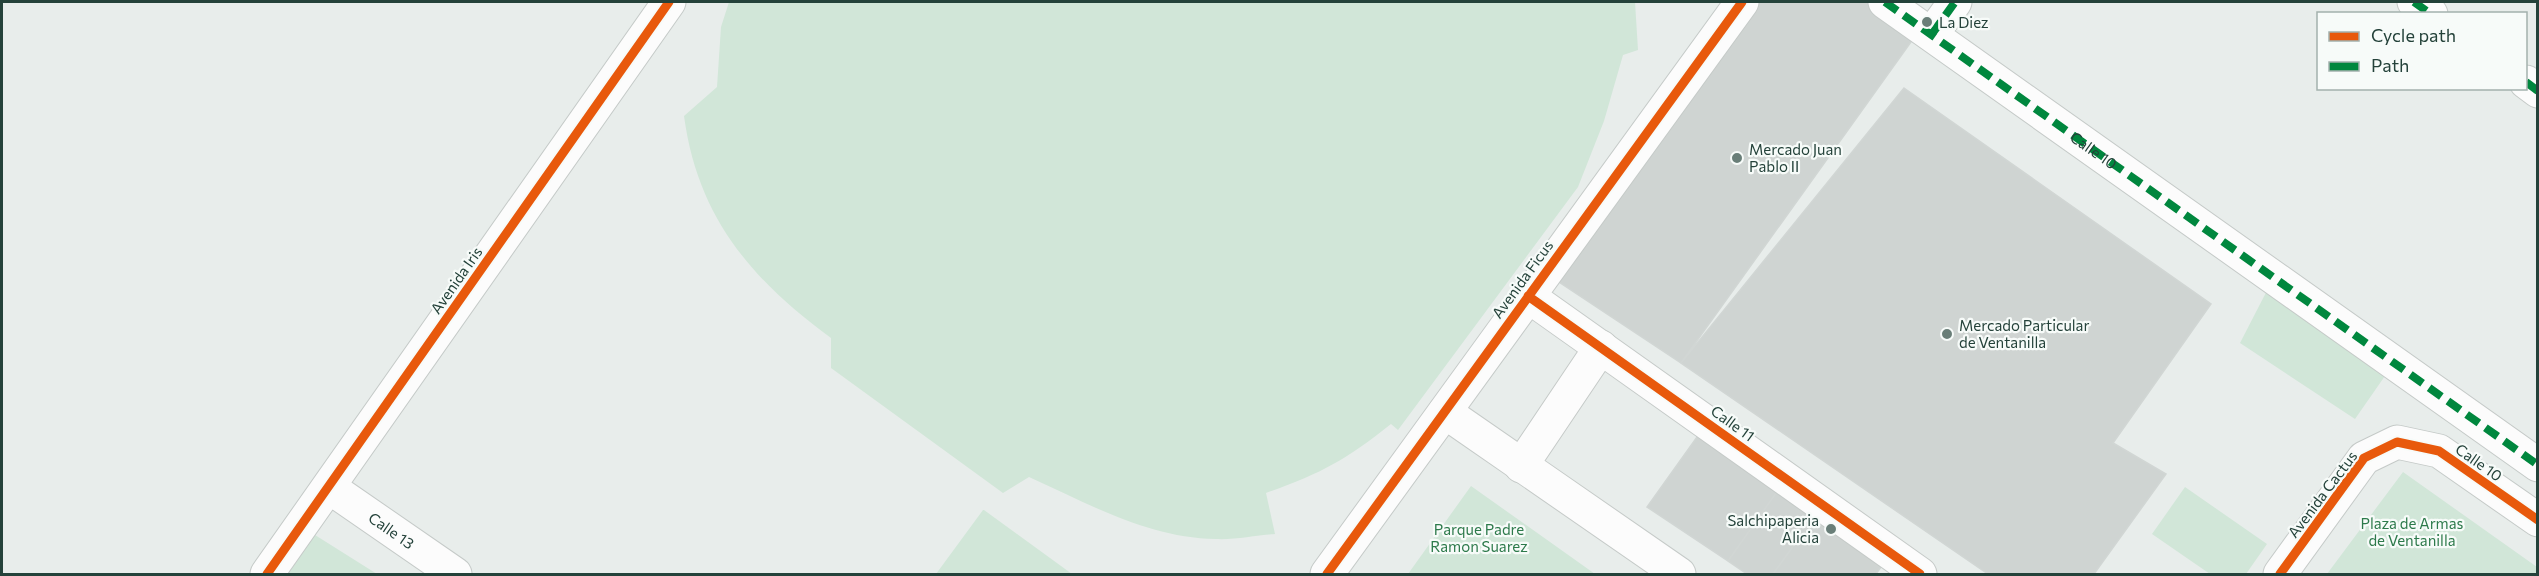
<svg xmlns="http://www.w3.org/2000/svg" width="2539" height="576" font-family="Commissioner,sans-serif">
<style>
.green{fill:#d1e6d8}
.building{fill:#cfd4d2;stroke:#d1d6d4;stroke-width:1.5}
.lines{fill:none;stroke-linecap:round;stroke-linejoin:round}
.minor-casing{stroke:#c5cac8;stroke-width:35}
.minor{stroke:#fcfcfc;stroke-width:33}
.quiet{stroke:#00873e;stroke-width:8;stroke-dasharray:15 8;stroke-linecap:butt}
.cycleway-casing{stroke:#f7fbf9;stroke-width:13}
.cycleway{stroke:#e8590c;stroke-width:9}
.poi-dot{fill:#697e78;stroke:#f7fbf9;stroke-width:2}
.labels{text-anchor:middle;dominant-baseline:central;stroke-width:4.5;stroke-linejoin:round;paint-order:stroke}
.poi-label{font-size:15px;fill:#24423a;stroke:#f7fbf9;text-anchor:start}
.street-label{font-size:15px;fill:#24423a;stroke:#f7fbf9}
.park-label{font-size:15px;fill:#2d7a4b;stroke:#f7fbf9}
</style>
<rect width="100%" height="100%" fill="#e8edeb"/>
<path class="green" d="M729,2H1635L1638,50L1623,55L1604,121L1578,187L1398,430L1391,424C1346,460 1320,474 1266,493L1275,534C1256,535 1235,540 1216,539C1148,538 1089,504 1029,477L1003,493L831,368V338C751,279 698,218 684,116L717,87L721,27Z
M2274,277L2394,363L2355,419L2240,343Z
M2403,472L2537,567V574H2327Z
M1471,486L1595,574H1408Z
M2185,487L2267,544L2246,574H2210L2152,534Z
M983,510H984L1072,574H936Z
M315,535L377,574H288Z"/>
<path class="building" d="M1759,2H1869L1916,35L1681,363L1556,280Z
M1904,88L2211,304L2113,443L2166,474L2094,574H1988L1681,363Z
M1707,423L1786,479L1728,561L1647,507Z
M1786,479L1823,505L1773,574H1747L1728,561Z
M1823,505L1891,553L1876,574H1773Z"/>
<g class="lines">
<defs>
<g id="minor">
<path id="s1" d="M1885,2L2538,465"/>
<path d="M2414,2L2431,14"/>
<path d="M1932,34L1955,2"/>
<path d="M2526,82L2538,91"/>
<path d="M1528,296L1920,574"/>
<path d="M1445,412L1679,574"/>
<path d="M1521,466L1601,347"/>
<path id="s2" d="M329,487L455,574"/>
<path d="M267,574L669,2"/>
<path d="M1327,574L1742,2"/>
<path d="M2280,574L2364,458L2397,442L2439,451L2538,520"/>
</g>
</defs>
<use href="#minor" class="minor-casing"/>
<use href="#minor" class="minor"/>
<path class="quiet" d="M1885,2L2538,465
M2414,2L2431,14
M1932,34L1955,2
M2526,82L2538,91"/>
<defs>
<path id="cycleway" d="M1528,296L1920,574
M267,574L669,2
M1327,574L1742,2
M2280,574L2364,458L2397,442L2439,451L2538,520"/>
</defs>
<use href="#cycleway" class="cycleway-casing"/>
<use href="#cycleway" class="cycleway"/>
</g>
<g class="poi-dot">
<circle cx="1927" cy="22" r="6"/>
<circle cx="1737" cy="158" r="6"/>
<circle cx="1947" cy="334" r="6"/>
<circle cx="1831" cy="529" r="6"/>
</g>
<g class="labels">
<g class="poi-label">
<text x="1939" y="22">La Diez</text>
<text x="1749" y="149">Mercado Juan<tspan x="1749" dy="17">Pablo II</tspan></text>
<text x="1959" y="325">Mercado Particular<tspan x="1959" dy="17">de Ventanilla</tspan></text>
<text x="1819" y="520" text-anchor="end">Salchipaperia<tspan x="1819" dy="17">Alicia</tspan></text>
</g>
<g class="street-label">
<text stroke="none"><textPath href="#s1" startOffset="256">Calle 10</textPath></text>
<text transform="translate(1522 279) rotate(-54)">Avenida Ficus</text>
<text transform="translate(456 280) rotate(-55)">Avenida Iris</text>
<text transform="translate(1733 423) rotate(36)">Calle 11</text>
<text transform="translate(2479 462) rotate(35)">Calle 10</text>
<text transform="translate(2322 494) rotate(-53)">Avenida Cactus</text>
<text stroke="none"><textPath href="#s2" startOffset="76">Calle 13</textPath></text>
</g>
<g class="park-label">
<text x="2412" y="523">Plaza de Armas<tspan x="2412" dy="17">de Ventanilla</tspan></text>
<text x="1479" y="529">Parque Padre<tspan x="1479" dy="17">Ramon Suarez</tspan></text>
</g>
</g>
<rect width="2539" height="576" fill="none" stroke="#24423a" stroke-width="6"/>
<rect x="2317" y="12" width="210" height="78" fill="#f7fbf9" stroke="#a3b1ad" stroke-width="1.5"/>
<rect x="2329" y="32" width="30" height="9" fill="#e8590c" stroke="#a3b1ad" stroke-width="1.5"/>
<text x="2371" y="42" font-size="18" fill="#24423a">Cycle path</text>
<rect x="2329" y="62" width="30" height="9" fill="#00873e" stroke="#a3b1ad" stroke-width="1.5"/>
<text x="2371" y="72" font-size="18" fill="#24423a">Path</text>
</svg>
